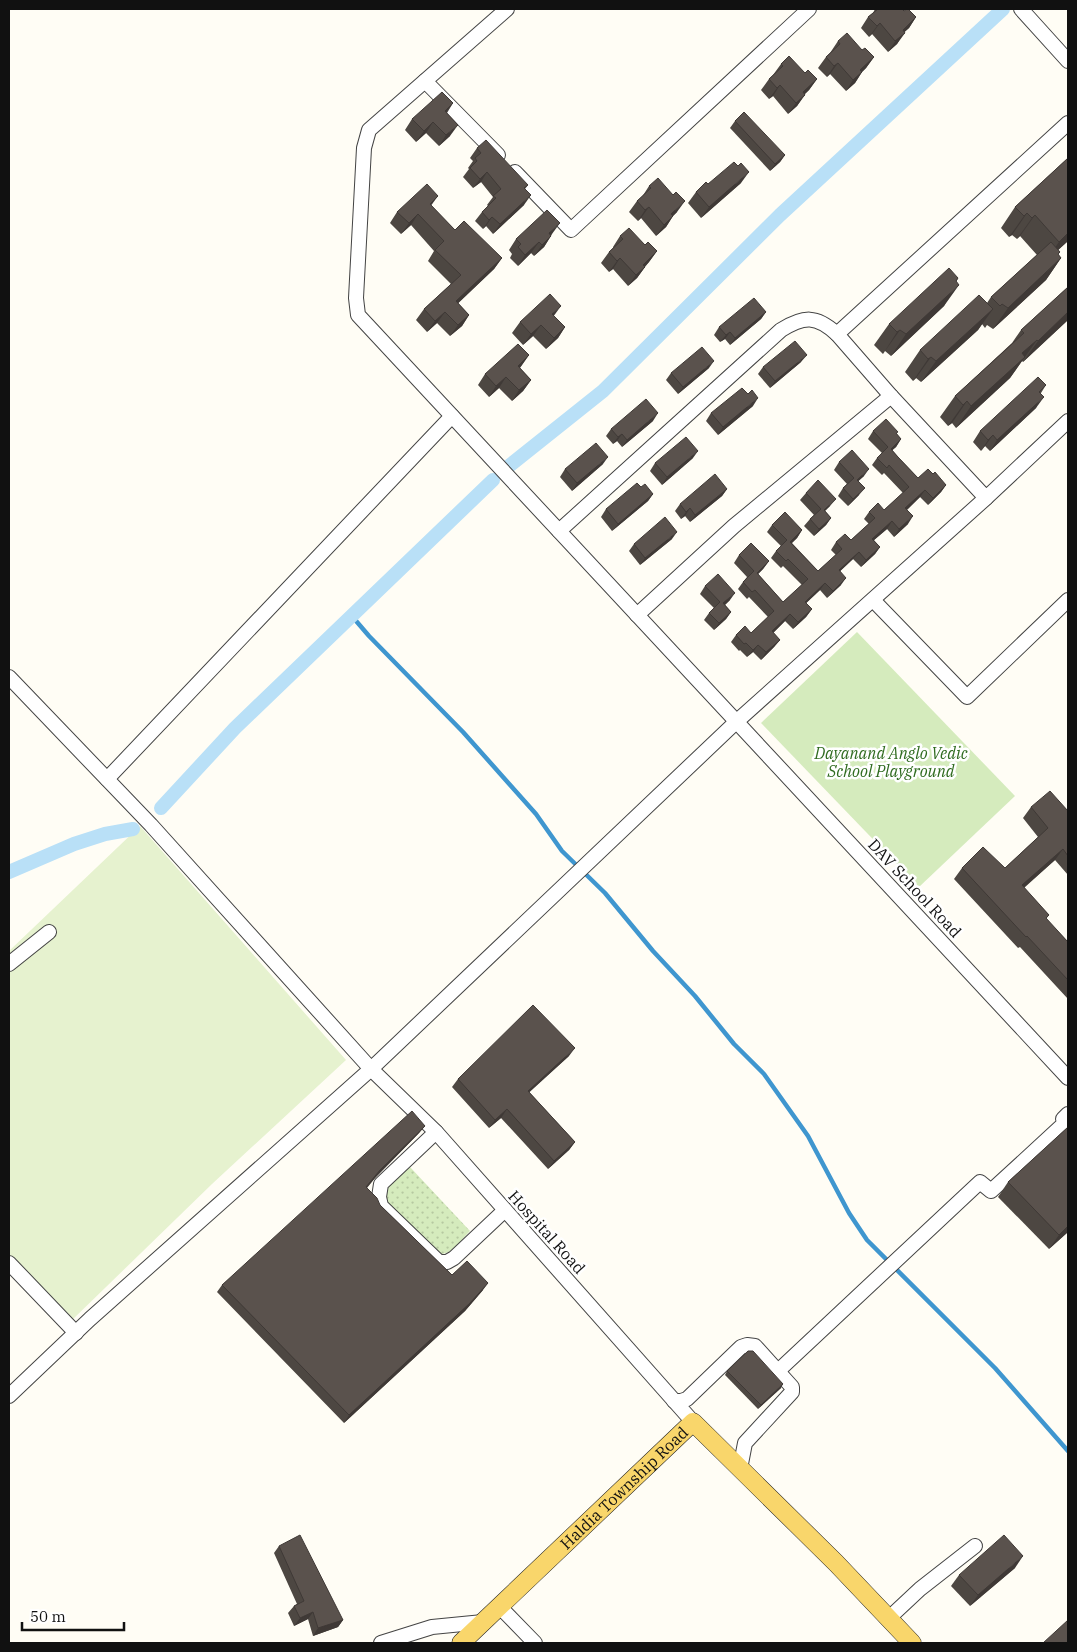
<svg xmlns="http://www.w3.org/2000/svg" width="1077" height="1652" viewBox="0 0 1077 1652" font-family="'IBM Plex Serif',serif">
<defs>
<pattern id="grass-dots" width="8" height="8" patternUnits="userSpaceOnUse" patternTransform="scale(1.25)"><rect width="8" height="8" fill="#d5ebbd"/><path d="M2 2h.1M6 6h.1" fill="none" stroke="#b6c8a1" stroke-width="1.8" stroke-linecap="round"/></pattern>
</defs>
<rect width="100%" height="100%" fill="#fffdf5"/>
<path fill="url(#grass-dots)" d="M 410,1167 L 470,1231 C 462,1239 452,1255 440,1254 L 387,1205 C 381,1187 398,1177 410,1167 Z"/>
<polygon fill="#d5ebbd" points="857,632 1015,796 919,887 761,723"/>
<polygon fill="#e6f2cf" points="140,826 346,1060 212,1184 70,1322 9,1255 9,951"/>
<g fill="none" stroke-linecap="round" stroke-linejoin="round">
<polyline stroke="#3f96cf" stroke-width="4.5" points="351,615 369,636 463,732 536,814 562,851 605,893 653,951 695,996 734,1044 764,1074 808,1136 849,1213 867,1240 995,1368 1068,1451"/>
<g stroke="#b9e0f7" stroke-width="14">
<polyline points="509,466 603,391 780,215 1003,9"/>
<polyline points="161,808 235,728 493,480"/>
<polyline points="9,872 74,844 105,834 133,829"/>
</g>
<g stroke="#444" stroke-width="16">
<g id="minor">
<polyline points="507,9 369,130 364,148 356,298 358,315 1068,1078"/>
<polyline points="1021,9 1068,61"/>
<polyline points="425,81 498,155"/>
<polyline points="1068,123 837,334 891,396 986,498 1068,421"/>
<polyline points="515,172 571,230 809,9"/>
<path d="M 559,531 L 781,330 C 804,316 816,315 837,334"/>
<polyline points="873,600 967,697 1068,600"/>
<polyline points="637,615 734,526 891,396"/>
<polyline points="9,677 151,825 371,1069 436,1132 693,1422"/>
<polyline points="107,779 452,416"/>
<polyline points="9,964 49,932"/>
<polyline points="436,1132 381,1184 379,1197 381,1206 439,1262 447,1262 454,1258 505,1210"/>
<polyline points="9,1263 76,1333"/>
<polyline points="778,1371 980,1182 991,1191 1066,1122 1063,1119 1068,1114"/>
<polyline points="9,1396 90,1319 371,1069 736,722 986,498"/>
<polyline points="674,1401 681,1401 687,1399 741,1347 747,1345 755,1346 792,1387 792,1392 745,1443 740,1469"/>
<polyline points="500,1607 535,1643"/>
<polyline points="889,1618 920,1589 975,1546"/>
<polyline points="381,1643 432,1627 483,1622"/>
</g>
</g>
<g stroke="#222" stroke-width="19">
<g id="major">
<path id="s1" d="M 461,1643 L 693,1422 L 836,1563 L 912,1643"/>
</g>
</g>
<use href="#minor" stroke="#fff" stroke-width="14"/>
<use href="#major" stroke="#f9d66b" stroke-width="18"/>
</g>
<g fill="#4d4742">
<polygon points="875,9 902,9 904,11 916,17 909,28 904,32 897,44 888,52 872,34 869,37 861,28 868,17 873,13"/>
<polygon points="838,41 862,50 874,57 866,68 862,72 855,83 846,91 830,74 827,77 818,68 826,57 830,53"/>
<polygon points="781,64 805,73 817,79 809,90 805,94 797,106 788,114 773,96 769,99 761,90 769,79 773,75"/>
<polygon points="453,103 447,113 450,136 439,146 426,133 416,142 405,130 412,119"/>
<polygon points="735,121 785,155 780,162 770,171 730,128"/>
<polygon points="477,148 528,185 525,189 524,205 493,234 486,226 483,229 475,221 482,212 488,206 487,205 493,197 481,182 473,188 463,177 469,169 468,168 473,161 470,158"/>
<polygon points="1068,158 1068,241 1058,250 1058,255 1061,258 1046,280 993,329 987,325 985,328 982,324 978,330 921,382 916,378 913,381 905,372 920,350 987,303 991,297 1037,255 1020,236 1017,239 1012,235 1009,237 1001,228 1015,207"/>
<polygon points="741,183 701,218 688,203 696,192"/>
<polygon points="649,186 677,212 673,216 666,227 656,236 641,218 638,221 629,212 637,201 642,197"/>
<polygon points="431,206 455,230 502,258 494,269 458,303 469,315 462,326 450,336 437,323 427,332 416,320 424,309 451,284 428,261 434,251 411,225 401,234 390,223 397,212"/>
<polygon points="552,234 544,247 534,256 531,253 518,266 510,258 512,254 509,250 516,239"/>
<polygon points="620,236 645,245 657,251 649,262 645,267 637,278 628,286 613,269 609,272 601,263 609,252 613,248 613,247"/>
<polygon points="958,278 944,306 891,356 885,351 883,354 874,345 889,324"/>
<polygon points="1068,287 1068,320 1023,362 1022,361 1010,378 956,428 952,423 948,426 940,417 955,396 1012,343 1021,330"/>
<polygon points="766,312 761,319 730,345 725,339 720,342 714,335 719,327"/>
<polygon points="554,316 565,327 558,338 546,349 533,336 523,345 512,333 520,322"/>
<polygon points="529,355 520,368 531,380 523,391 512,401 499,388 489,397 478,385 485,374"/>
<polygon points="801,362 770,388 758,374 763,367"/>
<polygon points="709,368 678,394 666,380 671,373"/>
<polygon points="1046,385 1041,393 1036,408 990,451 985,446 981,451 973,442 980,431"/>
<polygon points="753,406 718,435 706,421 711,413"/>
<polygon points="653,421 622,447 617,441 613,444 606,436 611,429"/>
<polygon points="873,431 896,434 901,439 896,447 892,450 898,457 918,478 933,474 946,485 941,492 928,505 920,497 907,510 908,524 894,537 887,529 874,540 880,547 875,554 861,567 853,559 840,571 841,585 827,598 820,590 806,603 812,609 806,617 793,629 785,621 773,633 780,640 774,647 761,660 753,652 747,657 740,650 739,651 731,642 736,635 751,633 768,617 749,597 747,599 738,589 743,582 747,577 734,563 739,555 769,561 763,569 758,574 783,602 802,585 783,566 781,568 771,558 776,551 781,546 767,532 772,525 802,530 797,538 792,543 818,571 836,555 831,550 836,542 851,540 869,524 864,519 869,512 884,510 903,493 884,473 882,475 872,465 877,458 882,453 868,439"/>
<polygon points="693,458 662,485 650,471 655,463"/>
<polygon points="839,462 864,476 858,481 859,495 848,506 838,496 843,488 847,484 834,470"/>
<polygon points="603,464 572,491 560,477 565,469"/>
<polygon points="641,487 653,494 648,501 612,531 601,517 606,509"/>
<polygon points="727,489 722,496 690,522 685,516 681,519 675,511 680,504"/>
<polygon points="806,493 830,506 825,511 831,518 826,525 814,536 804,526 810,519 814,515 800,500"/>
<polygon points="672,539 640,565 629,551 634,544"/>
<polygon points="705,586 730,600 725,605 731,612 726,619 714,630 704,620 709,613 714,608 700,594"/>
<polygon points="1031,807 1068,811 1068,875 1055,860 1024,888 1049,915 1046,919 1068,942 1068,999 1020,947 1018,948 954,879 962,868 1005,868 1038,837 1023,818"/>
<polygon points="569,1056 529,1092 575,1142 569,1150 548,1169 501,1118 489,1128 452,1087 458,1079"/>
<polygon points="425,1126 419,1133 375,1178 367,1188 380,1205 452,1275 483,1290 465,1311 344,1423 217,1292 222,1285"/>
<polygon points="1068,1127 1068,1232 1049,1249 998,1197 1008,1182"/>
<polygon points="727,1371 781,1388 758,1409 725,1375"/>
<polygon points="279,1546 343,1620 338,1627 313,1636 308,1619 294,1626 288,1613 294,1606 297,1604 274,1553"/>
<polygon points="1015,1568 970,1606 951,1586 959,1575"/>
</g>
<g fill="#3f3936">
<polygon points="916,17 909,28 897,39 905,33 897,44 888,52 903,30"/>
<polygon points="880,23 872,34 869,37 877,26"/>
<polygon points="874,57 866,68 853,81 860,70"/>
<polygon points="838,63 830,74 827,77 834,66"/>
<polygon points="862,72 855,83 846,91 853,80"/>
<polygon points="817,79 809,90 795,103 803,92"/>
<polygon points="780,85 773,96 769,99 777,88"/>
<polygon points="805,95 797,106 788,114 796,103"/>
<polygon points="453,103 445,114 445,111"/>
<polygon points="433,122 426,133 416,142 424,131"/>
<polygon points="458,125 450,136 439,146 446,135"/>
<polygon points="785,155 780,162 770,171 775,164"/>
<polygon points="487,172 481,182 473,188 480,179"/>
<polygon points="749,172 741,183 701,218 709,207"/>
<polygon points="531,195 524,205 493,234 500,224"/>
<polygon points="438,196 430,207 430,204"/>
<polygon points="685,201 677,212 664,225 671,214"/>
<polygon points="649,207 641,218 638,221 645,210"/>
<polygon points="1027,213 1012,235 1009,237 1024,216"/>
<polygon points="418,214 411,225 401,234 409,223"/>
<polygon points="1035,215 1020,236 1017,239 1032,218"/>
<polygon points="673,216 666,227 656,236 664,225"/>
<polygon points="492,217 486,226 483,229 489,220"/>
<polygon points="560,223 552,234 541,244 549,233"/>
<polygon points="1068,233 1068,241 1044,263 1059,242"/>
<polygon points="551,236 544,247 534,256 542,245"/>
<polygon points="539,242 531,253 518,266 525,255"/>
<polygon points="657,251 649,262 637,274 645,267 637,278 628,286 643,265"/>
<polygon points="1060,252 1046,273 1061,258 1046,280 993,329 1008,308"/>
<polygon points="502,258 494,269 449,312 456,301"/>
<polygon points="620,258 613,269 609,272 617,261"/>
<polygon points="958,278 944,299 959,285 944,306 891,356 906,334"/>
<polygon points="561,306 553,317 552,314"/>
<polygon points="993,309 978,330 921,382 936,361"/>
<polygon points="445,312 437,323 427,332 435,321"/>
<polygon points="766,312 761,319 730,345 735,338"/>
<polygon points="1068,312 1068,320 1023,362 1038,341"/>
<polygon points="469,315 462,326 450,336 458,325"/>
<polygon points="541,325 533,336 523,345 531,334"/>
<polygon points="565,327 558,338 546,349 554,338"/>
<polygon points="900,330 885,351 883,354 897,332"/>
<polygon points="730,332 725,339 720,342 726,335"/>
<polygon points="1037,340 1010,378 956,428 971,406 1022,353"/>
<polygon points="529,355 521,366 510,377 518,366"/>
<polygon points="807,355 801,362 770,388 775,381"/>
<polygon points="931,357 916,378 913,381 928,359"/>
<polygon points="714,361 709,368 678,394 683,387"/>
<polygon points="506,377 499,388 489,397 496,386"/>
<polygon points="531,380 523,391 512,401 519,390"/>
<polygon points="1044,397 1036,408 990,451 997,440"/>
<polygon points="758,398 753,406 718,435 723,427"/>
<polygon points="967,401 952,423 948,426 963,405"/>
<polygon points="658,413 653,421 622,447 627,440"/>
<polygon points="622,434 617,441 613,444 618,437"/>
<polygon points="993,435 985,446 981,451 988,440"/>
<polygon points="901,439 896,447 886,456 891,449"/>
<polygon points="698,451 693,458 662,485 667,477"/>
<polygon points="608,457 603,464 572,491 577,483"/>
<polygon points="869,469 864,476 852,487 857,480"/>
<polygon points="946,485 941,492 928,505 933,498"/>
<polygon points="865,488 859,495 848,506 853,499"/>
<polygon points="727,489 722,496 690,522 695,515"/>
<polygon points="925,490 920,497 900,516 905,508"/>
<polygon points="653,494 648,501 612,531 618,524"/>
<polygon points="836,499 830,506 818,517 824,510"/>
<polygon points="690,508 685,516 681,519 686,512"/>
<polygon points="913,516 908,524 894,537 899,529"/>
<polygon points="831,518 826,525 814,536 819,529"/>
<polygon points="892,521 887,529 867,546 872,539"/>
<polygon points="802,530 797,538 785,549 790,542"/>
<polygon points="677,532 672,539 640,565 645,558"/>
<polygon points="880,547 875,554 861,567 866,560"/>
<polygon points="859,552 853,559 834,577 839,570"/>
<polygon points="769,561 763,569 752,580 757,573"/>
<polygon points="846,578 841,585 827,598 833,591"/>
<polygon points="825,583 820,590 800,609 805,602"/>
<polygon points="735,593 730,600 718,611 723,603"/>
<polygon points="812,609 806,617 793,629 798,622"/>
<polygon points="731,612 726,619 714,630 719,623"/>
<polygon points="790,614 785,621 767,639 772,631"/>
<polygon points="780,640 774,647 761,660 766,652"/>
<polygon points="758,645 753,652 747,657 753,650"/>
<polygon points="1063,849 1055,860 1014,896 1022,885"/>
<polygon points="575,1048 569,1056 522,1099 528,1091"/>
<polygon points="507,1109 501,1118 489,1128 495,1120"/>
<polygon points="425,1126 419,1133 375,1178 361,1194 380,1170"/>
<polygon points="575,1142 569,1150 548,1169 554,1161"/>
<polygon points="1068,1226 1068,1232 1049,1249 1059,1235"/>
<polygon points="488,1283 483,1290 465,1311 344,1423 349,1415"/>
<polygon points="783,1384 781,1388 758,1409 761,1405"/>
<polygon points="1023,1556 1015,1568 970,1606 978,1595"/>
<polygon points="313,1612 308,1619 294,1626 300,1618"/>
<polygon points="343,1620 338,1627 313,1636 318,1628"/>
</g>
<g fill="#5a524d" stroke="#3f3936">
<polygon points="878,9 902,9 904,11 907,9 908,9 916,17 903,30 905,33 895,41 880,23 877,26 868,17"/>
<polygon points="847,33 862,50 865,48 874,57 860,70 862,72 853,80 838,63 834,66 826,57 840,44 838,41"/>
<polygon points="789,56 805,73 808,70 817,79 803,92 805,95 796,103 780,85 777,88 769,79 783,66 781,64"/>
<polygon points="442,92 453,103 445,111 458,125 446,135 433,122 424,131 412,119"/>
<polygon points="744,112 785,155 775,164 735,121"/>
<polygon points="486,140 528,185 524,188 531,195 500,224 492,217 489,220 482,212 496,198 493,196 501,189 487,172 480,179 470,168 477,161 475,158 481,153 477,148"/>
<polygon points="1068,158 1068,233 1059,242 1035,215 1032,218 1027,213 1024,216 1015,207"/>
<polygon points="734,162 738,166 741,163 749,172 709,207 696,192 706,182 708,184"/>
<polygon points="658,178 673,195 676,192 685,201 671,214 673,216 664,225 649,207 645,210 637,201 651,188 649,186"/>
<polygon points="427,184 438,196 430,204 455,230 464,221 502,258 456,301 469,315 458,325 445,312 435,321 424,309 461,275 435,250 444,241 418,214 409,223 397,212"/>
<polygon points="547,210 560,223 549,233 551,236 542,245 539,242 525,255 518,247 521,244 516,239"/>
<polygon points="629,228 645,245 648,242 657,251 643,265 645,267 636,275 620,258 617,261 609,252 623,239 620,236"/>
<polygon points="1051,242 1060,252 1058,254 1061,258 1008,308 1002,304 1000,306 991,297"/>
<polygon points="949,268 958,278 956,281 959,285 906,334 900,330 897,332 889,324"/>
<polygon points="1068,287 1068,312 1038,341 1037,340 1022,353 1025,357 971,406 967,401 963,405 955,396 1024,333 1021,330"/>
<polygon points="550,294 561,306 552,314 565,327 554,338 541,325 531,334 520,322"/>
<polygon points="979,295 993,309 936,361 931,357 928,359 920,350"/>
<polygon points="754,298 766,312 735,338 730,332 726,335 719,327"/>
<polygon points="795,341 807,355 775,381 763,367"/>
<polygon points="518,344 529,355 518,366 531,380 519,390 506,377 496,386 485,374"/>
<polygon points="702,347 714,361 683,387 671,373"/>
<polygon points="1038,377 1046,385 1039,392 1044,397 997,440 993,435 988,440 980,431"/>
<polygon points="742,388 748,394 752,390 758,398 723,427 711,413"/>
<polygon points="646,399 658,413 627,440 622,434 618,437 611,429"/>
<polygon points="886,419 898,432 896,433 901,439 891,449 898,457 918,478 928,469 933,474 935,472 946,485 933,498 925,490 905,508 913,516 899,529 892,521 872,539 880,547 866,560 859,552 839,570 846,578 833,591 825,583 805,602 812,609 798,622 790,614 772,631 780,640 766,652 758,645 753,650 746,643 744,644 736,635 745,626 751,633 774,611 755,590 752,592 743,582 754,571 739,555 751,543 769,561 757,573 783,602 808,579 788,559 786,561 776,551 787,540 772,525 785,512 802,530 790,542 818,571 842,549 836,542 845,534 851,540 875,518 869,512 878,503 884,510 909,487 889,465 887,468 877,458 888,447 873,431"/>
<polygon points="686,437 698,451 667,477 655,463"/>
<polygon points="596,443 608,457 577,483 565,469"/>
<polygon points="852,450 869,469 857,480 865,488 853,499 843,488 854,478 839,462"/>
<polygon points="715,474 727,489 695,515 690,508 686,512 680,504"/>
<polygon points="818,480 836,499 824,510 831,518 819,529 810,519 821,509 806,493"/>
<polygon points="637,483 641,487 645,484 653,494 618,524 606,509"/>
<polygon points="665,517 677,532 645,558 634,544"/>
<polygon points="718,574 735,593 723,603 731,612 719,623 709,613 720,602 705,586"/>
<polygon points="1050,791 1068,811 1068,856 1063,849 1022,885 1049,915 1046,918 1068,942 1068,980 1027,936 1026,937 962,868 983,847 1005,868 1048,828 1031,807"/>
<polygon points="533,1005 575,1048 528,1091 575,1142 554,1161 507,1109 495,1120 458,1079"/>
<polygon points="412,1111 425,1126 380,1170 366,1187 377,1198 380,1205 452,1275 467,1261 488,1283 470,1303 349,1415 222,1285"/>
<polygon points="1068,1127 1068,1226 1059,1235 1008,1182"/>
<polygon points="748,1351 753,1351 783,1384 761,1405 727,1371"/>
<polygon points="300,1535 343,1620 318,1628 313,1612 300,1618 294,1606 304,1601 279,1546"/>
<polygon points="1004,1535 1023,1556 978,1595 959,1575"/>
<polygon points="1068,1620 1068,1643 1043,1643"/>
</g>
<g text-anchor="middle" stroke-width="5" stroke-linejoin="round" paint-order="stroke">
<g font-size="16" font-style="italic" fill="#2f6b1f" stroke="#fff">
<text x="891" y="759">Dayanand Anglo Vedic<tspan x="891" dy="18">School Playground</tspan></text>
</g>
<g font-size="16" fill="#111" stroke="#fff">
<text transform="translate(915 888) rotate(47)" y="6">DAV School Road</text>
<text transform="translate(547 1232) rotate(48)" y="6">Hospital Road</text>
<text dy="6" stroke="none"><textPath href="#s1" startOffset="225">Haldia Township Road</textPath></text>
</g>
</g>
<rect width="1077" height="1652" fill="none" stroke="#111111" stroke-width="20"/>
<path d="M22 1622v8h102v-8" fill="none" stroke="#111111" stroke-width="2.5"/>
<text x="30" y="1622" font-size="15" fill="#111111" stroke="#ffffff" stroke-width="4" paint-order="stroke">50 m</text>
</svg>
